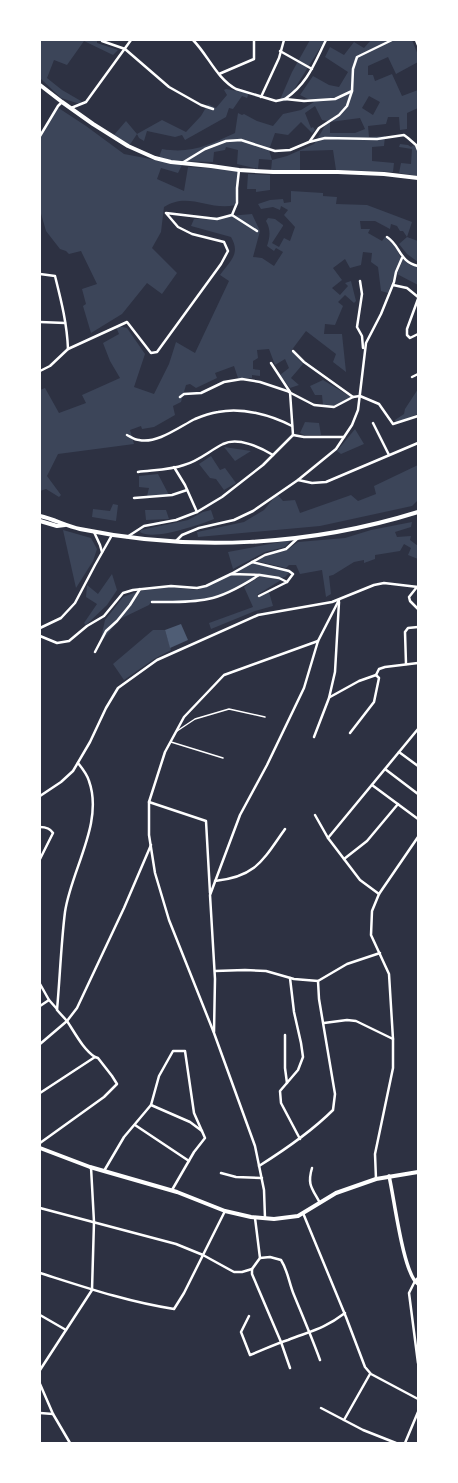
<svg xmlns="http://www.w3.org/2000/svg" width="458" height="1483" viewBox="0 0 458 1483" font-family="Cabin,sans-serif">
<rect width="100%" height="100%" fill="#2d3142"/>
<g fill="#3c4559" fill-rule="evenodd">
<polygon points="40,40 97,40 97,43 118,50 113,55 84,41 67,65 54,60 47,78 62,90 81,101 80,104 61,98 40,78"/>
<polygon points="310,40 325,40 287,101 279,102 292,72"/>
<path d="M 371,40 L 412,40 L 418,55 L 418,62 L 396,74 L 388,57 L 368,66 L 368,75 L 373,75 L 375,81 L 392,74 L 402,96 L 418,90 L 418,108 L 407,113 L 407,129 L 400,130 L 399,117 L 388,117 L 386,124 L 368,126 L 369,137 L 385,136 L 384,146 L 372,147 L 372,161 L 394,163 L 393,172 L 336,170 L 333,150 L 300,151 L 300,172 L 271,171 L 272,160 L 259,159 L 258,169 L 237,164 L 238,150 L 226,147 L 225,150 L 214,152 L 213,162 L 173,161 L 159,157 L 162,149 C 191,154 209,145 235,133 L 238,113 L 242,115 L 244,114 L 257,121 L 273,126 L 283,114 L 301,110 L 314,102 L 300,95 L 313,76 L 329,85 L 339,87 L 348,72 L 325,57 L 330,47 L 344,55 L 354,42 L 364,48 ZM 369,96 L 380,102 L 373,115 L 362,108 ZM 315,106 L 322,120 L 327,121 L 322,131 L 314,144 L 287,156 L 272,160 L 269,150 L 275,133 L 288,135 L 301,122 L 312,133 L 315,130 L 313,127 L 311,128 L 305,113 ZM 360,118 L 365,129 L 355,133 L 330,133 L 330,122 Z"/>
<polygon points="226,89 249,93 247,98 242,96 233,109 229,108 226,117 185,140 182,135 175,137 147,131 144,141 139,138 137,134 129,146 114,135 126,121 137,134 162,120 186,132 201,116 208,104 216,108 227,95 224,90"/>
<path d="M 57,107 L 86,126 L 124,154 L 182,165 L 178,173 L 161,168 L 157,179 L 184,191 L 188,167 L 228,169 L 238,171 L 235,205 C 209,211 188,191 164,207 L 161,232 L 152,248 L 177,273 L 162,294 L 147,283 L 122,314 L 91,333 L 83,306 L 86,304 L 82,289 L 97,284 L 81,251 L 69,254 L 66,251 L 60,249 L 46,231 L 40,210 L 40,136 Z"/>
<polygon points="400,144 408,145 411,147 414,145 418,151 418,176 399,173 401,163 411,164 412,149 399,147"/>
<polygon points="248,174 270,175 270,190 256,192 256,189 247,189"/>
<path d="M 291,191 L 323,193 L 323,196 L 337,197 L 336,204 L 367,205 L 412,222 L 407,237 L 418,241 L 418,262 L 407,254 L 399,244 L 407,237 L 403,231 L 400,231 L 397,226 L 391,224 L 390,229 L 375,221 L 360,221 L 361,229 L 370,229 L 368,233 L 382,241 L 385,237 L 394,244 L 401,258 L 388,293 L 381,291 L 378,267 L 371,262 L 372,253 L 363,252 L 361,265 L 350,268 L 345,259 L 333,268 L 342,280 L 332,288 L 340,295 L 348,286 L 345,283 L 351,281 L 356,301 L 354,303 L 345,295 L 338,302 L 343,306 L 335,325 L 325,324 L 324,334 L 342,334 L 346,372 L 333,362 L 336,354 L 306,331 L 291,351 L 303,364 L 291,378 L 299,385 L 290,388 L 280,375 L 289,368 L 285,359 L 275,365 L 269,349 L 257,350 L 258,358 L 253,361 L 253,369 L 260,370 L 260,376 L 252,375 L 252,378 L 238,378 L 234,366 L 215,373 L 217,378 L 196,388 L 190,384 L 186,385 L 181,402 L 173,406 L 175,415 L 154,427 L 142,429 L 141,426 L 130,430 L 134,444 L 58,454 L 47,476 L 61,495 L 59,497 L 46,489 L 40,491 L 40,390 L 45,388 L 59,413 L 86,403 L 82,395 L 120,378 L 110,361 L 103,343 L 119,334 L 116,327 L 118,326 L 127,328 L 145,354 L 134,387 L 154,394 L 169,364 L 176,342 L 195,353 L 229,281 L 220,275 C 230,261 241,254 231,237 L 191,226 L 194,219 L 252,214 L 260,231 L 253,257 L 262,258 L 274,266 L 283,252 L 276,248 L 274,251 L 267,246 C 270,237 271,230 266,221 L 268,218 L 275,219 L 283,225 L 283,226 L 272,243 L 279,247 L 284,238 L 290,241 L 295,227 L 284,215 L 288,210 L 281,206 L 280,210 L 273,207 L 261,209 L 258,204 L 270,200 L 283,199 L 284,203 L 291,202 Z"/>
<polygon points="403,259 410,265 418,267 417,279 418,279 418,285 397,274"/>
<polygon points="323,380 351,397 333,406 323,405 322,395 315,395 310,386"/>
<polygon points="418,389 418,414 396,423 395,420 404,414 405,409"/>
<polygon points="305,422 319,423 321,435 304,435 300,433"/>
<polygon points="355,429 364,444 341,454 337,451"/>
<polygon points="224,447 251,451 235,461"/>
<polygon points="211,456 220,470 225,468 236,483 224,490 216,479 210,478 199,464"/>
<polygon points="418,465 418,500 412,506 320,526 198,537 197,532 244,522 264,510 277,494 283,501 295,500 300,513 351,495 358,501 376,494 374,486"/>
<polygon points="158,474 169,495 147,496 149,488 139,487 139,476"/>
<polygon points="113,504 118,505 116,521 92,517 93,509 110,511"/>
<polygon points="145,510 166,510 169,519 146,520"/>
<path d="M 211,510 L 214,519 C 199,525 153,541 140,532 L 141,530 L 188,520 L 203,512 Z"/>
<polygon points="412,522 411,527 395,532 397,537 411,536 410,540 418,546 418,559 408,555 411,548 404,544 400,551 375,555 375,559 364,563 364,560 354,562 333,575 329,576 331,594 326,597 322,570 300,574 296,565 289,565 286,568 256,561 266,556 287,550 298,542 345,538 371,530"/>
<polygon points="63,530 91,538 97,549 93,561 76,588"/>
<polygon points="291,540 285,547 265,552 233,569 228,552"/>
<polygon points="252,563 290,572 285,577 281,578 252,573 234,573"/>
<polygon points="112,574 117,590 107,605 86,625 84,623 97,604 86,597 87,585 98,594"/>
<path d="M 231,575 L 257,576 C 243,584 225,595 209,598 C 191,603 170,601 152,601 L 149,605 L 120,619 L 100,643 L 105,620 L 123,597 L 139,591 L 171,587 L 197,590 Z"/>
<polygon points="260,576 279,579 281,580 257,595 258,597 269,592 273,606 255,611 211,629 209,623 253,607 244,587"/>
<polygon points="153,630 165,630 171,650 154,659 124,680 113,664"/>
</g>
<polygon fill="#4f5d75" points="181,624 188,640 170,648 165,630"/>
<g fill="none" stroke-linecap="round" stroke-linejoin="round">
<g stroke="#fff" stroke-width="1.5">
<polyline points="177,731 195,719 229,709 265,717"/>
<polyline points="171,742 223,758"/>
</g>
<g stroke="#fff" stroke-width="2.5">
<path d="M 193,40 C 208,55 217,79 236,89 L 276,101 L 285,99 L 304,101 L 335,99 L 352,91 L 353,69 L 357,57 L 392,40"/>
<polyline points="416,40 418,45"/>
<polyline points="102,41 125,49 169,87 201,105 213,109"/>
<polyline points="280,51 312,69"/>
<polyline points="219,74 254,59 254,40"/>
<polyline points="261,97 279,58 284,40"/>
<path d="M 285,99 C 308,83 314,64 326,40"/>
<polyline points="71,108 86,102 131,40"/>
<polyline points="40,136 58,106 62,102"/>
<polyline points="310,141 319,128 339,115 347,106 352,91"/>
<polyline points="182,163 205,149 226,141 241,140 275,151 290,150 309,142 325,138 377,139 404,135 408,138 416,145 418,150"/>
<polyline points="232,215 257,231"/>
<path d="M 387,237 C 401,246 399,262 418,266"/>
<path d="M 40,274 L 55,276 C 61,300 67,323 68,349 L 50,366 L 40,371"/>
<polyline points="360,281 362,294 357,327 362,336 363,348"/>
<polyline points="393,285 407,288 418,297"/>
<polyline points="418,299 407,329 407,335 410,338 418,334"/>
<polyline points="40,322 65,323"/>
<polyline points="68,349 127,322 151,353 157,352 221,264 228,251 224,242 192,234 178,227 166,213 217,219 232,215 237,203 237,188 239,170"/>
<polyline points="293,351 304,362 353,397"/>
<polyline points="271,363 290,392 293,435"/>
<polyline points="412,377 418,374"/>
<polyline points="180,397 184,394 201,393 224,382 242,379 260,382 287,391 314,405 334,407 353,397 360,396 379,404 393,424 418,416"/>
<polyline points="373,423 389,455"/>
<path d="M 127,435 C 131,437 135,440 139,440 C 157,444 179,427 195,419 C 202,416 211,413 218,412 C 242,407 271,415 292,426"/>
<polyline points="174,467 185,485 197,512"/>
<path d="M 138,472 C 153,470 170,470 184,465 C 199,461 209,451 223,444 C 238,437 260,447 273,455"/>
<polyline points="298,480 312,483 326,482 418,443"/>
<polyline points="134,498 172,495 187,490"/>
<polyline points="94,532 100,545 102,552"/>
<polyline points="127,537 144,526 176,520 197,512 222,497 263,465 293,435 304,437 344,437"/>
<polyline points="176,541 182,535 199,528 234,520 253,511 298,480 336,449 352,425 358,410 366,343 381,314 394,282 396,272 402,258"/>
<polyline points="252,562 289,571 293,574 287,582"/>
<polyline points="231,574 265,555 286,549 298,538"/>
<polyline points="417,587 409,597 410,601 418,609"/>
<path d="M 152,602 C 170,602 190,603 208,599 C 224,596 245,584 259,575"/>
<polyline points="40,628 61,618 75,603 95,565 112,535"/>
<polyline points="40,636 57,643 69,641 87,626 104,616 123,593 133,590 171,586 197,588 206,586 231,574 260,575 279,578 287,582 259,596"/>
<polyline points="95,652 106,631 117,621 130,605 140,589"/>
<polyline points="406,664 405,632 408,628 418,627"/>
<polyline points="376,675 379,669 385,667 418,663"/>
<polyline points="330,697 359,681 376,675 379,678 374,702 350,733"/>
<polyline points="314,737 329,698 335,672 339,602"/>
<polyline points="399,752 418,766"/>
<path d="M 78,763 C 82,768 87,774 89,781 C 104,823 71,870 65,912 C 61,944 60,977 57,1010 L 67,1021 L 77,1008 L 124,908 L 151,845"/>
<polyline points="385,769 418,794"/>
<polyline points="372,785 418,819"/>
<polyline points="40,796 61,782 73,771 90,742 106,708 118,688 157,660 258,615 332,602 374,585 384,583 418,587"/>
<polyline points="149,802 206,821 210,893"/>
<polyline points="315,815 328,838"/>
<path d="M 40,827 C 45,827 50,828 53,833 L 40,859"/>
<polyline points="344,859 367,841 398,804"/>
<path d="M 215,881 C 256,877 263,860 285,829"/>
<polyline points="379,894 360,880 328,838 418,729"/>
<path d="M 215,971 L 245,970 L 266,971 L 294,979 L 318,981 L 319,999 L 335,1094 L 333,1110 C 311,1132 286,1149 259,1166"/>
<polyline points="290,978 294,1012 301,1043 303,1057 298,1070 280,1091 281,1103 300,1139"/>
<polyline points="318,981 347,964 380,953"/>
<polyline points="40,984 49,1000 57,1009"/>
<polyline points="40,1006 49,1000"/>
<polyline points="324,1023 347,1020 356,1021 393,1039"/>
<polyline points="214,1032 215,979 210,895 240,815 267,765 304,688 318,641 339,600"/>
<polyline points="285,1035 285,1068 287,1083"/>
<path d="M 40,1044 L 67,1021 C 75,1033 83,1049 95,1057"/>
<polyline points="40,1093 95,1057 98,1058 112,1076 117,1084 104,1097 40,1143"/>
<polyline points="151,1105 190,1122 202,1131"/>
<polyline points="135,1125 189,1161"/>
<path d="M 312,1168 C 307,1185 312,1188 320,1203"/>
<polyline points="104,1171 124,1137 151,1105 159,1076 173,1051 185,1051 194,1113 205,1138 194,1152 172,1190"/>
<polyline points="221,1173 236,1177 262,1178"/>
<polyline points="376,1179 375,1154 393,1068 393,1039 389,974 371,935 372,911 379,894 418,837"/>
<polyline points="40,1208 176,1244 203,1255 234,1272 242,1272 252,1269"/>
<polyline points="303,1213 346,1317 365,1367 371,1374 418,1399"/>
<polyline points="255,1218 260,1258 252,1269 252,1274 281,1342 290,1368"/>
<polyline points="265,1218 264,1190 255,1146 214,1033 169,920 155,873 149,835 149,802 165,752 184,717 224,675 318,641"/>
<path d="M 260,1258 L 270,1257 L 281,1260 C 288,1271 289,1283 294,1295 C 303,1317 312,1338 320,1360"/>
<path d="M 40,1273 C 84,1287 128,1302 174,1309 L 184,1293 L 225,1211"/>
<polyline points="418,1278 415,1281 409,1293 418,1363"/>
<polyline points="40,1315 66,1330"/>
<path d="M 249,1316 L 241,1332 L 250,1355 C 263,1350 275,1344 288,1340 C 311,1331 324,1329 345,1313"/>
<polyline points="40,1370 92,1290 94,1222 91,1167"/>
<polyline points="40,1384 53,1414 70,1443"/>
<polyline points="321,1408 363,1430 396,1443"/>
<polyline points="40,1413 53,1414"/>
<polyline points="344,1420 370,1374"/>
<polyline points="405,1443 418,1412"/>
</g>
<path stroke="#fff" stroke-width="3.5" d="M 389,1176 C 394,1196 403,1274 418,1284"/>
<g stroke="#fff" stroke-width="4">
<polyline points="40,85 62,102 93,124 128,146 155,158 171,162 211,166 239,170 273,172 338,172 384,174 418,178"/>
<polyline points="40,1148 90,1167 177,1192 225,1211 251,1217 274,1219 298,1216 336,1193 376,1179 418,1172"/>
</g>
<g stroke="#fff" stroke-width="4">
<path d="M 40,516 C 54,519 66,526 80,529 C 191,552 309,546 418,512"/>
<polyline points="40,521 57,526 65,525"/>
</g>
</g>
<rect width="458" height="1483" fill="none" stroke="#ffffff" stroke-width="82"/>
</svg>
